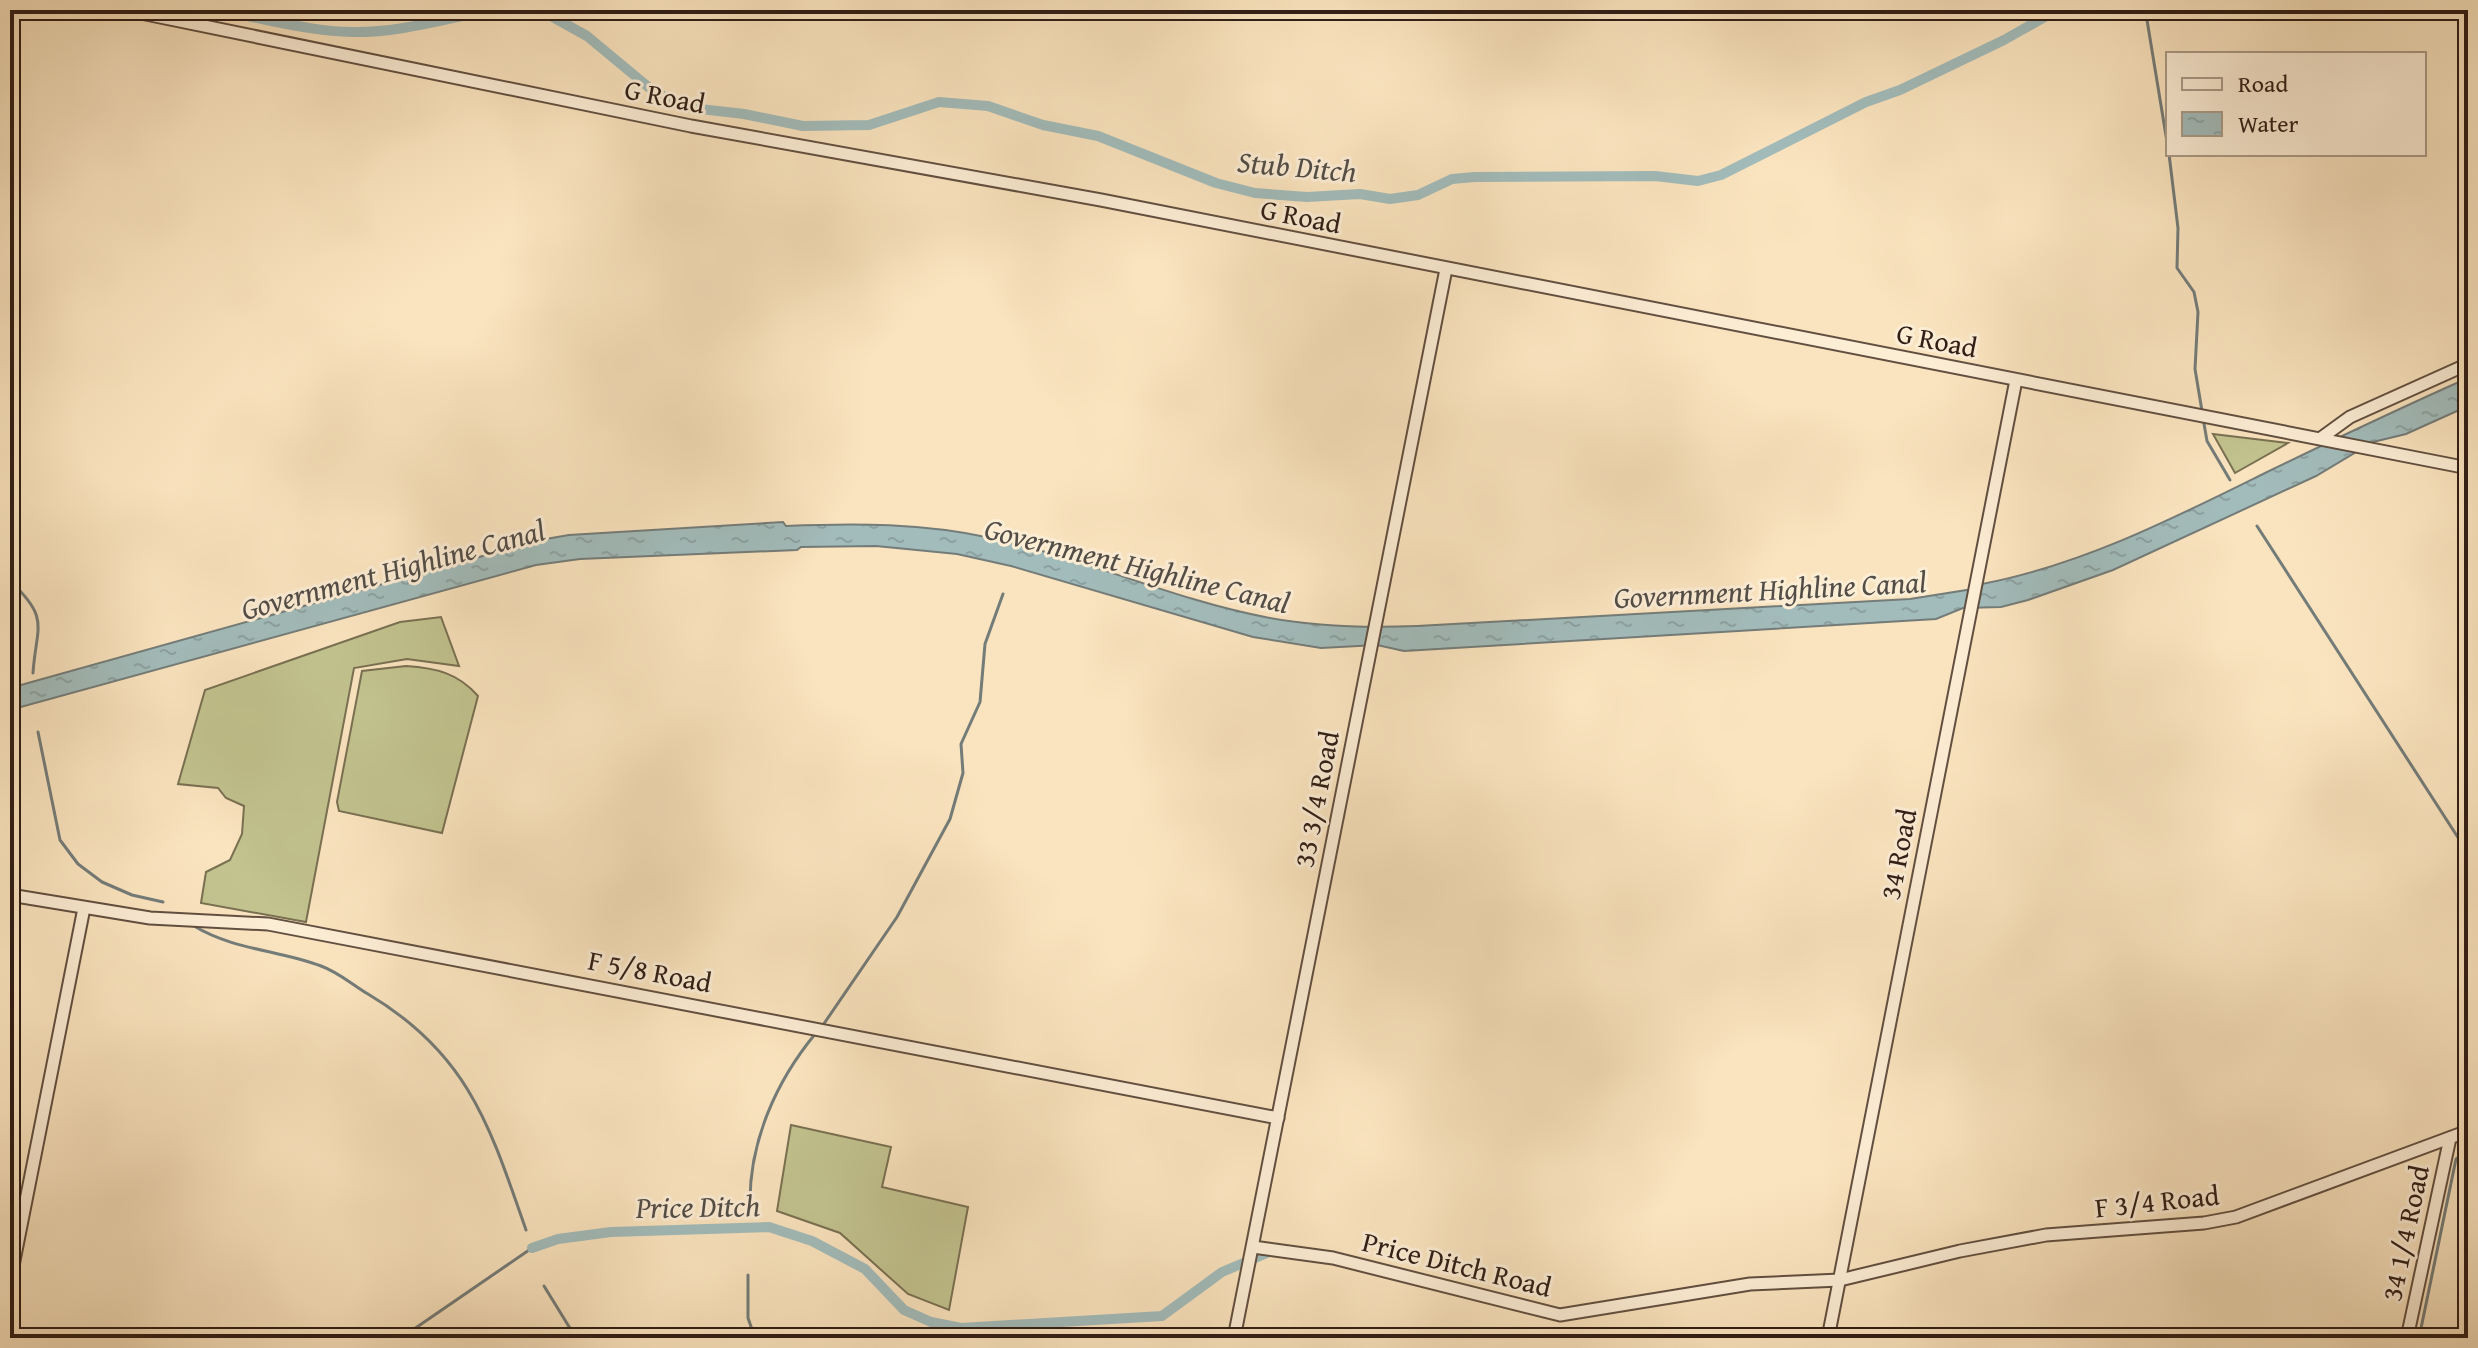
<svg xmlns="http://www.w3.org/2000/svg" width="2478" height="1348" viewBox="0 0 2478 1348" font-family="'Gentium Book Plus',serif">
<defs>
<pattern id="water-ripples" width="26" height="14" patternUnits="userSpaceOnUse" patternTransform="scale(2)"><rect width="26" height="14" fill="#a2bcbb"/><path d="M2 4q2-2 4 0t4 0M15 11q2-2 4 0t4 0" fill="none" stroke="#8ca1a0"/></pattern>
</defs>
<rect width="100%" height="100%" fill="#fae4bf"/>
<filter id="stains"><feTurbulence type="fractalNoise" baseFrequency=".0025" numOctaves="4"/><feColorMatrix values="0 0 0 0 .2 0 0 0 0 .09 0 0 0 0 .02 0 0 0 .5 -.17"/></filter>
<radialGradient id="worn" r=".72"><stop offset=".6" stop-color="#630" stop-opacity="0"/><stop offset="1" stop-color="#630" stop-opacity=".3"/></radialGradient>
<g fill="#c2c38f" stroke="#797052" stroke-width="2">
<polygon points="2213,434 2288,443 2235,473"/>
<polygon points="441,617 459,666 407,659 354,668 306,922 201,903 206,872 230,860 242,834 244,806 226,798 218,788 178,784 205,690 400,622"/>
<path d="M 406,666 C 436,668 458,673 478,696 L 442,833 L 339,811 L 337,802 L 362,671 Z"/>
<polygon points="791,1125 891,1147 882,1187 968,1207 949,1310 908,1294 840,1233 777,1211"/>
</g>
<path fill="url(#water-ripples)" stroke="#747c79" stroke-width="2" d="M 2468,378 L 2468,406 L 2406,434 L 2373,442 L 2316,476 L 2113,570 L 2028,600 L 2001,607 L 1963,608 L 1936,619 L 1404,651 L 1377,645 L 1321,648 L 1253,637 L 1011,566 L 957,554 L 876,546 L 801,547 L 797,550 L 580,559 L 536,565 L 10,710 L 10,688 L 540,540 L 569,535 L 783,522 L 786,526 C 856,523 923,523 991,538 C 1084,558 1172,599 1265,617 C 1315,627 1366,628 1417,626 L 1910,599 L 1979,588 L 1982,584 C 2082,565 2174,518 2265,473 C 2333,440 2398,409 2468,378 Z"/>
<g fill="none" stroke-linecap="round" stroke-linejoin="round">
<g stroke="#747c79" stroke-width="3">
<polyline points="2140,10 2147,20 2168,148"/>
<polyline points="2169,154 2178,228 2177,268 2194,292 2198,312 2195,369 2202,411"/>
<polyline points="2203,418 2207,441 2230,480"/>
<polyline points="2257,526 2468,853"/>
<path d="M 10,581 C 51,619 36,626 33,673"/>
<polyline points="38,732 60,840 78,864 102,882 132,895 163,902"/>
<path d="M 194,926 C 234,950 278,950 321,966 C 338,972 353,985 368,994 C 469,1054 490,1127 526,1230"/>
<polyline points="821,1028 897,917 950,819 963,773 961,744 980,702 985,644 1003,594"/>
<path d="M 750,1205 C 749,1142 776,1081 816,1033"/>
<polyline points="748,1275 748,1318 755,1338"/>
<polyline points="544,1286 576,1338"/>
<polyline points="401,1338 532,1248"/>
<polyline points="2419,1338 2456,1159 2468,1151"/>
</g>
<g stroke="#a2bcbb" stroke-width="10">
<path d="M 211,10 C 258,16 304,31 352,32 C 401,33 446,18 493,10"/>
<polyline points="540,10 587,36 652,90 683,107 744,114 803,126 869,125 939,102 988,106 1043,125 1098,136 1216,183 1255,193 1307,197 1360,194 1390,199 1418,195 1452,179 1475,177 1655,176 1698,181 1721,175 1866,102 1900,90 2004,40 2057,10"/>
<polyline points="532,1248 558,1239 611,1232 769,1227 812,1241 865,1269 904,1310 931,1322 961,1328 1162,1316 1222,1272 1267,1253"/>
</g>
<g stroke="#624f40" stroke-width="15">
<g id="minor">
<polyline points="126,10 691,126 1101,200 2468,468"/>
<polyline points="2321,438 2350,417 2468,364"/>
<polyline points="10,895 150,918 268,924 1278,1118"/>
<polyline points="1253,1247 1333,1258 1560,1315 1750,1284 1840,1280 1960,1251 2046,1235 2204,1223 2236,1217 2468,1131"/>
<polyline points="10,1281 84,908"/>
<polyline points="1234,1338 1446,269"/>
<polyline points="1828,1338 2016,380"/>
<polyline points="2407,1338 2450,1138"/>
</g>
</g>
<use href="#minor" stroke="#fcedd5" stroke-width="11"/>
</g>
<g text-anchor="middle" stroke-width="6" stroke-linejoin="round" paint-order="stroke">
<g font-size="28" fill="#301d15" stroke="#fcedd5">
<text transform="translate(665 96) rotate(11)" y="10">G Road</text>
<text transform="translate(1301 216) rotate(11)" y="10">G Road</text>
<text transform="translate(1937 340) rotate(11)" y="10">G Road</text>
<text transform="translate(1316 799) rotate(-79)" y="10">33 3/4 Road</text>
<text transform="translate(1898 854) rotate(-79)" y="10">34 Road</text>
<text transform="translate(650 971) rotate(11)" y="10">F 5/8 Road</text>
<text transform="translate(2157 1201) rotate(-6)" y="10">F 3/4 Road</text>
<text transform="translate(2405 1233) rotate(-78)" y="10">34 1/4 Road</text>
<text transform="translate(1457 1264) rotate(14)" y="10">Price Ditch Road</text>
</g>
<g font-size="30" font-style="italic" fill="#524d47" stroke="#fcedd5">
<text transform="translate(1297 167) rotate(5)" y="10">Stub Ditch</text>
<text transform="translate(1137 566) rotate(14)" y="10">Government Highline Canal</text>
<text transform="translate(393 570) rotate(-15)" y="10">Government Highline Canal</text>
<text transform="translate(1770 590) rotate(-3)" y="10">Government Highline Canal</text>
<text transform="translate(698 1207) rotate(-1)" y="10">Price Ditch</text>
</g>
</g>
<rect width="2478" height="1348" fill="none" stroke="#fae4bf" stroke-width="40"/>
<rect x="12" y="12" width="2454" height="1324" fill="none" stroke="#301d15" stroke-width="4"/>
<rect x="20" y="20" width="2438" height="1308" fill="none" stroke="#301d15" stroke-width="2"/>
<rect x="2166" y="52" width="260" height="104" fill="#fcedd5" stroke="#aa9a88" stroke-width="2"/>
<rect x="2182" y="78" width="40" height="12" fill="#fcedd5" stroke="#aa9a88" stroke-width="2"/>
<text x="2238" y="92" font-size="24" fill="#301d15">Road</text>
<rect x="2182" y="112" width="40" height="24" fill="url(#water-ripples)" stroke="#aa9a88" stroke-width="2"/>
<text x="2238" y="132" font-size="24" fill="#301d15">Water</text>
<rect width="100%" height="100%" filter="url(#stains)"/>
<rect width="100%" height="100%" fill="url(#worn)"/>
</svg>
